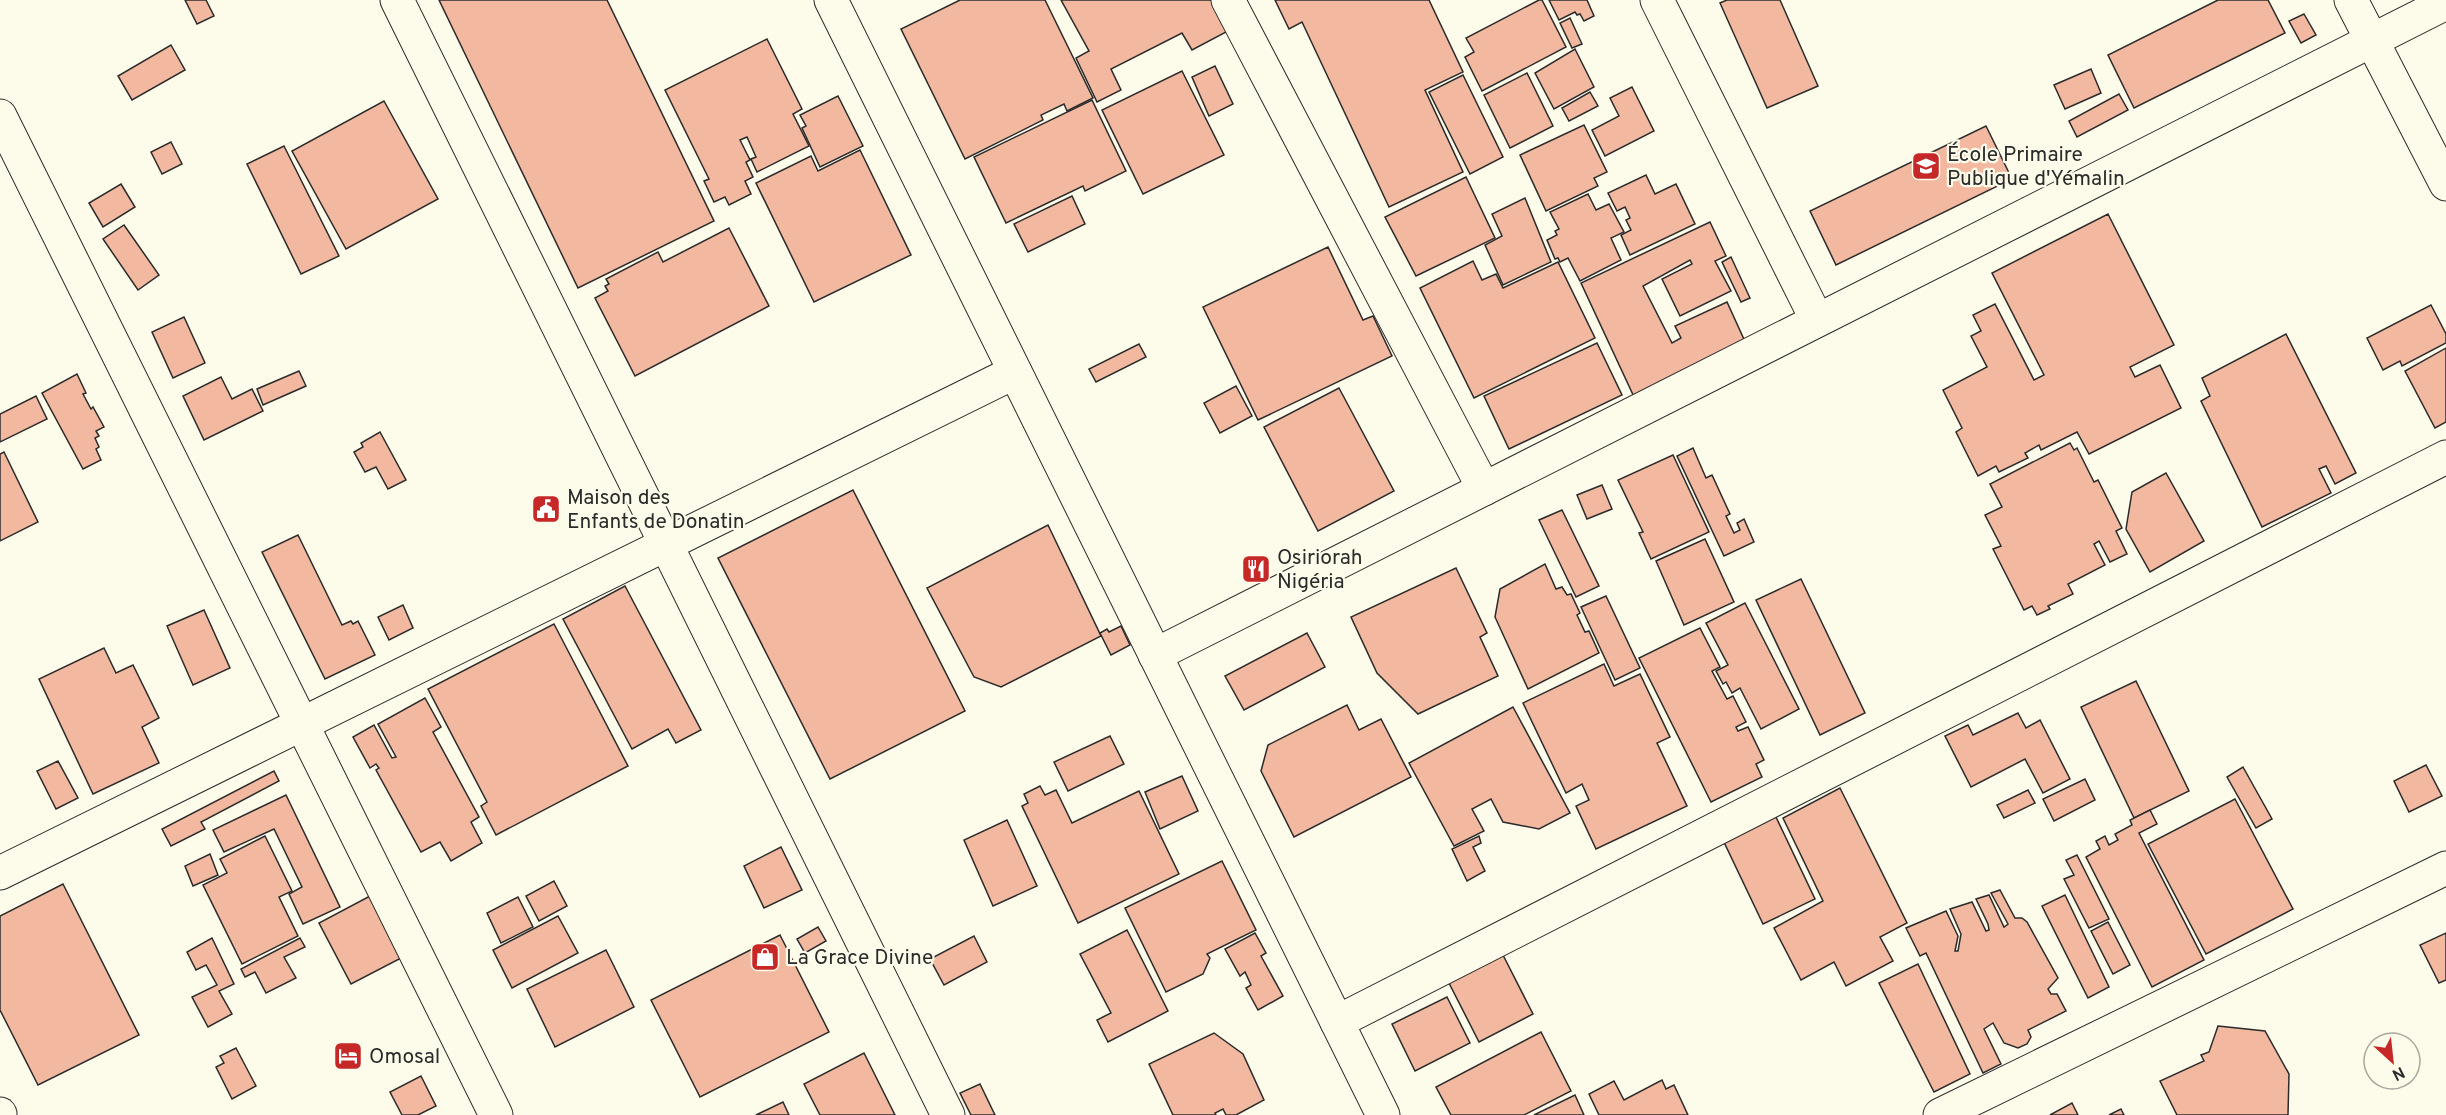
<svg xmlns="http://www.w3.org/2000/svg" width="2446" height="1115" viewBox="0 0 2446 1115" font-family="Overpass,sans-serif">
<rect width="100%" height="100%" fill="#fdfbea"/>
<g fill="#f2b8a0" stroke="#2b2b2b" stroke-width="1.5">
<polygon points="185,0 206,0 214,16 197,24"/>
<polygon points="439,0 607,0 714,221 578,288"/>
<polygon points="960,0 1045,0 1093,98 1067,111 1064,104 1041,115 1043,120 965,159 901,29"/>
<polygon points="1061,0 1212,0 1228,31 1192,50 1182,33 1111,69 1121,90 1097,102 1076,58 1089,51"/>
<polygon points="1275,0 1429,0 1463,72 1425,90 1463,172 1389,207 1302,22 1289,29"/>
<polygon points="1539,0 1542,0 1566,47 1482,91 1465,57 1474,52 1466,38"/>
<polygon points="1549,0 1587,0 1594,16 1584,21 1580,14 1577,15 1575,12 1559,20"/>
<polygon points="1727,0 1780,0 1818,86 1767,108 1720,3"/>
<polygon points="2218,0 2268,0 2285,33 2134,108 2108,55"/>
<polygon points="2304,14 2316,35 2301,43 2289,21"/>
<polygon points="1570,18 1582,44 1572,48 1560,23"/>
<polygon points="767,39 802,109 793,114 809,146 757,172 751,159 756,157 747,137 740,140 750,160 746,162 753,177 745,181 751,194 729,205 725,197 714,202 704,181 709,179 665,90"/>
<polygon points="171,45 185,70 132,100 118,76"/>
<polygon points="1575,49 1594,87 1554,109 1535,73"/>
<polygon points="1215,66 1233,104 1209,116 1192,77"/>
<polygon points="2091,69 2101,93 2065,109 2054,85"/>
<polygon points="1182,71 1224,155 1143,194 1102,110"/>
<polygon points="1527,73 1553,126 1510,148 1484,95"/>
<polygon points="1463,75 1503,157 1470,174 1429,92"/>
<polygon points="1632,87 1654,131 1605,156 1592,130 1619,116 1610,98"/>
<polygon points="1590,92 1598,106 1569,121 1562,108"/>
<polygon points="2119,94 2128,110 2077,137 2069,121"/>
<polygon points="838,96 863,146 820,167 802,128 806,126 800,115"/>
<polygon points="1092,100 1126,171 1085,191 1083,186 1006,223 974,157"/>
<polygon points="384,101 438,199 346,249 292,151"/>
<polygon points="1584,125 1607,172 1594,178 1598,186 1546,211 1520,155"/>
<polygon points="1986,126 2012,179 1836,265 1810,211"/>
<polygon points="171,142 182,164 162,174 151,152"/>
<polygon points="284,146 339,256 301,274 247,164"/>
<polygon points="860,150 911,255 814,302 756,183 811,156 818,171"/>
<polygon points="1646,175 1655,194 1676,184 1695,224 1630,255 1621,235 1631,230 1626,220 1630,218 1625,207 1617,211 1608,193"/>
<polygon points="1466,177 1495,238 1416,276 1385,217"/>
<polygon points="121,184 135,207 103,227 89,203"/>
<polygon points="1588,194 1596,210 1609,204 1624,232 1611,238 1621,260 1580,281 1568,258 1560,262 1558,258 1555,259 1547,240 1557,235 1555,231 1559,229 1550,212"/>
<polygon points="1072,196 1085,224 1028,252 1014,224"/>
<polygon points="1525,198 1551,262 1503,285 1485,245 1502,236 1492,214"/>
<polygon points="2108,214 2174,345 2130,367 2135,377 2160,365 2181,408 2089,454 2077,432 2041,450 2039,445 2025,453 2028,458 1999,472 1996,466 1978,476 1956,432 1962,428 1943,390 1987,367 1971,336 1981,331 1973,315 1995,304 2034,380 2044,375 1992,273"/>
<polygon points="1710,222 1726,256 1715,261 1731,291 1680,316 1662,279 1692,264 1690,260 1643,286 1672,343 1681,338 1675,326 1727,302 1747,346 1635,399 1581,283"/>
<polygon points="124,225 159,275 138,290 103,239"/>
<polygon points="729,228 769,306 635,376 595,298 608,291 605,286 609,284 606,279 658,252 663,262"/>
<polygon points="1328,247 1363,320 1373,316 1392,356 1258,420 1203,307"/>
<polygon points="1731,257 1750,298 1741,302 1722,262"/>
<polygon points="1473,261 1482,280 1496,274 1503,288 1558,262 1595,338 1474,398 1420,288"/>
<polygon points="2431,305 2446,334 2446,343 2402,366 2400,361 2383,370 2367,338"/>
<polygon points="184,317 205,363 173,378 152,332"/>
<polygon points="2286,334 2356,473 2335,484 2326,466 2319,469 2331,493 2262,527 2201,401 2210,396 2202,378"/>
<polygon points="1597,343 1622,395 1509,449 1484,396"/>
<polygon points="1139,344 1146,357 1096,382 1089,369"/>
<polygon points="2446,348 2446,422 2435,428 2405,371"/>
<polygon points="299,371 306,386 263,405 257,389"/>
<polygon points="77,374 86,393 83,394 91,409 93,407 104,427 96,431 99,436 95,438 99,447 96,449 101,460 83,469 42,393"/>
<polygon points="221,377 232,399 252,389 263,411 204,440 183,396"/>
<polygon points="1236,386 1252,416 1220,433 1204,403"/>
<polygon points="1339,388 1394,491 1318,531 1264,427"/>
<polygon points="36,396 47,419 0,442 0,414"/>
<polygon points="380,432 406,480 388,489 376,467 365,472 354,452 363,447 361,443"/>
<polygon points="2070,443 2074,450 2077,448 2094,482 2098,480 2122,528 2116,531 2127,554 2110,562 2099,541 2094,544 2105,565 2068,584 2073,594 2048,606 2050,609 2037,615 2032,606 2024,610 1993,549 2001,546 1985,515 2002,507 1990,484"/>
<polygon points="1693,448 1706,478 1712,475 1730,514 1726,516 1734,533 1740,530 1737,523 1744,519 1754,542 1724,556 1677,456"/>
<polygon points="4,452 38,522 0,541 0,454"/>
<polygon points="1673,455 1709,532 1651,559 1639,533 1643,532 1618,480"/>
<polygon points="2166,473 2204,541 2150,572 2126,529 2132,492"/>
<polygon points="1602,485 1612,509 1587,519 1577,495"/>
<polygon points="853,490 965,711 830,779 718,558"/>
<polygon points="1562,510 1599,586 1576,597 1539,520"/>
<polygon points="1048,525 1101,636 1001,687 974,677 927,588"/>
<polygon points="298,535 342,625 351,621 353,624 358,621 375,655 325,679 262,552"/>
<polygon points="1705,539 1734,602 1684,625 1656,561"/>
<polygon points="1545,564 1556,589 1562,587 1567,595 1571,594 1580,613 1577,615 1585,632 1589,631 1599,653 1528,689 1495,617 1500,589"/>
<polygon points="1456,568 1487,633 1480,637 1498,676 1418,714 1377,673 1351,617"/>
<polygon points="1801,579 1865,713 1820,735 1756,600"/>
<polygon points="625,586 701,730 676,743 668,729 632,749 563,619"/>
<polygon points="1606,596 1640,668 1615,680 1581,607"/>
<polygon points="1745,603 1799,709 1761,729 1740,688 1732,693 1726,682 1723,684 1716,671 1728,665 1706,623"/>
<polygon points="403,605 413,628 389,640 378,617"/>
<polygon points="204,610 230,668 193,685 167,626"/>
<polygon points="554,624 628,766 496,835 481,806 487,802 428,689"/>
<polygon points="1121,626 1130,645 1111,655 1100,633 1107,629 1109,632"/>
<polygon points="1700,628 1720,667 1712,671 1727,699 1733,696 1746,722 1736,727 1738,731 1748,727 1764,760 1756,764 1762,777 1711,802 1639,658"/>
<polygon points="1307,633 1325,667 1244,710 1225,676"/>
<polygon points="104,648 116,673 133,665 159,718 142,727 159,763 93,794 39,679"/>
<polygon points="1604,664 1614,686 1640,674 1670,737 1657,743 1687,806 1596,849 1576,806 1589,800 1582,784 1566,793 1523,703"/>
<polygon points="2136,681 2189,791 2134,818 2081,707"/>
<polygon points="425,698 441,727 433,732 479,817 471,822 482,843 451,861 440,842 421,852 376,770 379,768 376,764 370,768 353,737 374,725 392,758 396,757 378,724"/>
<polygon points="1347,705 1359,730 1381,719 1411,777 1294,837 1261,771 1268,745"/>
<polygon points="1513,707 1570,813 1539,829 1503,822 1491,799 1472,809 1484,831 1454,846 1409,763"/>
<polygon points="2018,713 2026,728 2040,720 2070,779 2043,793 2025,759 1971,787 1945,736 1968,725 1973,735"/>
<polygon points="1110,736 1124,764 1068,791 1054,762"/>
<polygon points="58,761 78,798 56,809 37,771"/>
<polygon points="2426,765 2442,796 2409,812 2394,781"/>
<polygon points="2243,767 2272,819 2256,828 2227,777"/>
<polygon points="274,771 279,781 201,822 205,829 171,846 162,829"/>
<polygon points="1182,776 1198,811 1160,829 1145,792"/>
<polygon points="2085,779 2095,800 2054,821 2043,799"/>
<polygon points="1040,786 1045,795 1056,790 1072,823 1139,791 1179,874 1078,923 1022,806 1028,803 1024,794"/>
<polygon points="1840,788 1907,923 1880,937 1893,961 1846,986 1834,962 1801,980 1774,928 1823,901 1783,818"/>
<polygon points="2028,790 2035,803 2004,818 1997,805"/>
<polygon points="286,795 340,907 303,924 289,894 302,887 274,829 224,852 213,830"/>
<polygon points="2235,799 2293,909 2206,954 2148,844"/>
<polygon points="2150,810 2157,824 2139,833 2204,960 2152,987 2086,857 2100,849 2096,841 2105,836 2109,845 2118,840 2115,834 2132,825 2130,820"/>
<polygon points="1775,815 1815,899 1763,924 1723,840"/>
<polygon points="1007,820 1037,886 993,906 964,840"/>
<polygon points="265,836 292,891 279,897 298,936 242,964 203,885 227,873 220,859"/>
<polygon points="1479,836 1481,843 1473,847 1485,871 1467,881 1452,849"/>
<polygon points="781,847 802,890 764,908 744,866"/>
<polygon points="210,854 218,875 193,886 185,866"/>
<polygon points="2077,855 2109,919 2089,928 2064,879 2074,875 2066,860"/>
<polygon points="1222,861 1256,930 1207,954 1210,958 1203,974 1166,992 1125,908"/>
<polygon points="554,881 567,906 539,921 526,896"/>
<polygon points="63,884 139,1035 38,1085 0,1010 0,916"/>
<polygon points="2000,890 2015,918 2022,918 2027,922 2058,978 2048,989 2051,994 2057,994 2066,1011 2028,1030 2031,1037 2027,1044 2018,1048 2004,1043 1993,1023 1984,1029 2001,1064 1983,1073 1926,953 1920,956 1906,928 1946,911 1958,936 1955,951 1958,951 1961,934 1950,909 1972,902 1986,931 1989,930 1988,924 1976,899 1989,895 2004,927 2008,924 1991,893"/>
<polygon points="2065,895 2109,987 2088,998 2042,906"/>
<polygon points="370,896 405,956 351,984 319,923"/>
<polygon points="518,897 533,927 501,943 487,913"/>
<polygon points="558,916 578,953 512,988 493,950"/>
<polygon points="2108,922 2130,965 2113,974 2091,931"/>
<polygon points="818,927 826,941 805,953 797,939"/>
<polygon points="1127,930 1168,1011 1108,1042 1097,1020 1111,1013 1080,954"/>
<polygon points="1255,933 1266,953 1261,956 1283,996 1258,1010 1246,988 1251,985 1245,972 1240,976 1225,949"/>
<polygon points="2446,933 2446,980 2439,983 2420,945"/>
<polygon points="780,935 829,1032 700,1097 651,1000"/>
<polygon points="974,936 987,962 944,985 930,959"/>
<polygon points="212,938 234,984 219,991 232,1014 208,1027 192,997 217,985 206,965 196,970 187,952"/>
<polygon points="300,938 305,947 284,957 296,978 266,993 255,972 245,977 241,969"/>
<polygon points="606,950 634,1007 555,1047 527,989"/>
<polygon points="1503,955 1533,1014 1479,1042 1449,983"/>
<polygon points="1918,964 1970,1074 1934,1092 1879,983"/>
<polygon points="1447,997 1470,1043 1415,1071 1392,1024"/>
<polygon points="2218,1026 2265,1031 2289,1074 2288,1115 2177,1115 2160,1081 2204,1061 2201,1055 2209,1052"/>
<polygon points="1541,1032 1571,1091 1524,1115 1451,1115 1436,1087"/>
<polygon points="1214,1033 1243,1054 1264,1100 1236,1115 1226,1115 1223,1109 1215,1113 1216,1115 1173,1115 1149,1064"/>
<polygon points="236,1048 256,1086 232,1099 216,1067 224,1063 220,1056"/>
<polygon points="864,1053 895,1115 820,1115 804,1084"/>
<polygon points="421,1076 436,1106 418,1115 402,1115 390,1092"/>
<polygon points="1662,1080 1666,1089 1674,1085 1688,1115 1599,1115 1589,1094 1614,1081 1624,1100"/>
<polygon points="980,1084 995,1115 971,1115 960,1093"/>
<polygon points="1575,1095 1584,1115 1534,1115"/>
<polygon points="783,1102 789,1115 756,1115"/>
<polygon points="2072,1103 2078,1115 2050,1115"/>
<polygon points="2121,1109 2124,1115 2109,1115"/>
</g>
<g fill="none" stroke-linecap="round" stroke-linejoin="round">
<g stroke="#2b2b2b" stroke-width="35">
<g id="minor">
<polyline points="397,0 948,1115"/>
<polyline points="831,0 1383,1115"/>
<polyline points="1228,0 1484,489"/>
<polyline points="1657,0 1817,320"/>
<polyline points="2351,0 2446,184"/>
<polyline points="0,116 496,1115"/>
<polyline points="1155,655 2446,3"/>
<polyline points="0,873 1015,372"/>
<polyline points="1337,1022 2446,457"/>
<polyline points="0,1114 0,1115"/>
<polyline points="1940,1115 2446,868"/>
</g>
</g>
<use href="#minor" stroke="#fdfbea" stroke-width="33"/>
</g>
<defs>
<g id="school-square" transform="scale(1.5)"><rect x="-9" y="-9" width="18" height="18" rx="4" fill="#c62828" stroke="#fdfbea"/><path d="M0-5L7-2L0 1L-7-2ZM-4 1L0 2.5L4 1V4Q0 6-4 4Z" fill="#fff"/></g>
<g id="civic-square" transform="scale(1.5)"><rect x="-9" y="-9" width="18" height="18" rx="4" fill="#c62828" stroke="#fdfbea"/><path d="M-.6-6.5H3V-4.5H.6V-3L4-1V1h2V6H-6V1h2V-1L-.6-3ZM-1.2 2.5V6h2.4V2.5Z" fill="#fff"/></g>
<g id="restaurant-square" transform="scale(1.5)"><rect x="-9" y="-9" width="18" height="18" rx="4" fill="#c62828" stroke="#fdfbea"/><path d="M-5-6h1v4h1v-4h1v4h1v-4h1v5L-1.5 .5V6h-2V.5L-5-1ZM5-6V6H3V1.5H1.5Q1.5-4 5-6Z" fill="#fff"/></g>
<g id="shop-square" transform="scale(1.5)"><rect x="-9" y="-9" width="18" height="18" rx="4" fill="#c62828" stroke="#fdfbea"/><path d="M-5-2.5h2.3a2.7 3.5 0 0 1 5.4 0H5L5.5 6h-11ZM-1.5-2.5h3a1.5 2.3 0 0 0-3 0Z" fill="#fff"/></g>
<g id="hotel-square" transform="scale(1.5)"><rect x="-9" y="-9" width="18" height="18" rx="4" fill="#c62828" stroke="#fdfbea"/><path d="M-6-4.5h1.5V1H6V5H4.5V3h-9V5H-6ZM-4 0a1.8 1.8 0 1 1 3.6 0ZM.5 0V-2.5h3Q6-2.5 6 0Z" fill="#fff"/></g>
</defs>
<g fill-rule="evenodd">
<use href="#school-square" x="1926" y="166"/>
<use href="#civic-square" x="546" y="509"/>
<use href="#restaurant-square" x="1256" y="569"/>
<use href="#shop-square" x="765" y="957"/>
<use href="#hotel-square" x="348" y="1056"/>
</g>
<g text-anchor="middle" stroke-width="4.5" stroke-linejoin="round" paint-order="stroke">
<g font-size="21" fill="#2b2b2b" stroke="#fdfbea" text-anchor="start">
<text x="1947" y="161">École Primaire<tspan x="1947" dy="24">Publique d'Yémalin</tspan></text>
<text x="567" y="504">Maison des<tspan x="567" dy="24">Enfants de Donatin</tspan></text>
<text x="1277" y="564">Osiriorah<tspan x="1277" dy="24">Nigéria</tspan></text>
<text x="786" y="964">La Grace Divine</text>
<text x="369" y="1063">Omosal</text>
</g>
</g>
<g transform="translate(2392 1061) rotate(153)"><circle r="28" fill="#fdfbea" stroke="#a9a89e" stroke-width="1.5"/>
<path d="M0-4.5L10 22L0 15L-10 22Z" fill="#c62828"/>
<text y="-9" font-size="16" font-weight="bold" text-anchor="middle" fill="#2b2b2b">N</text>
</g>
</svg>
